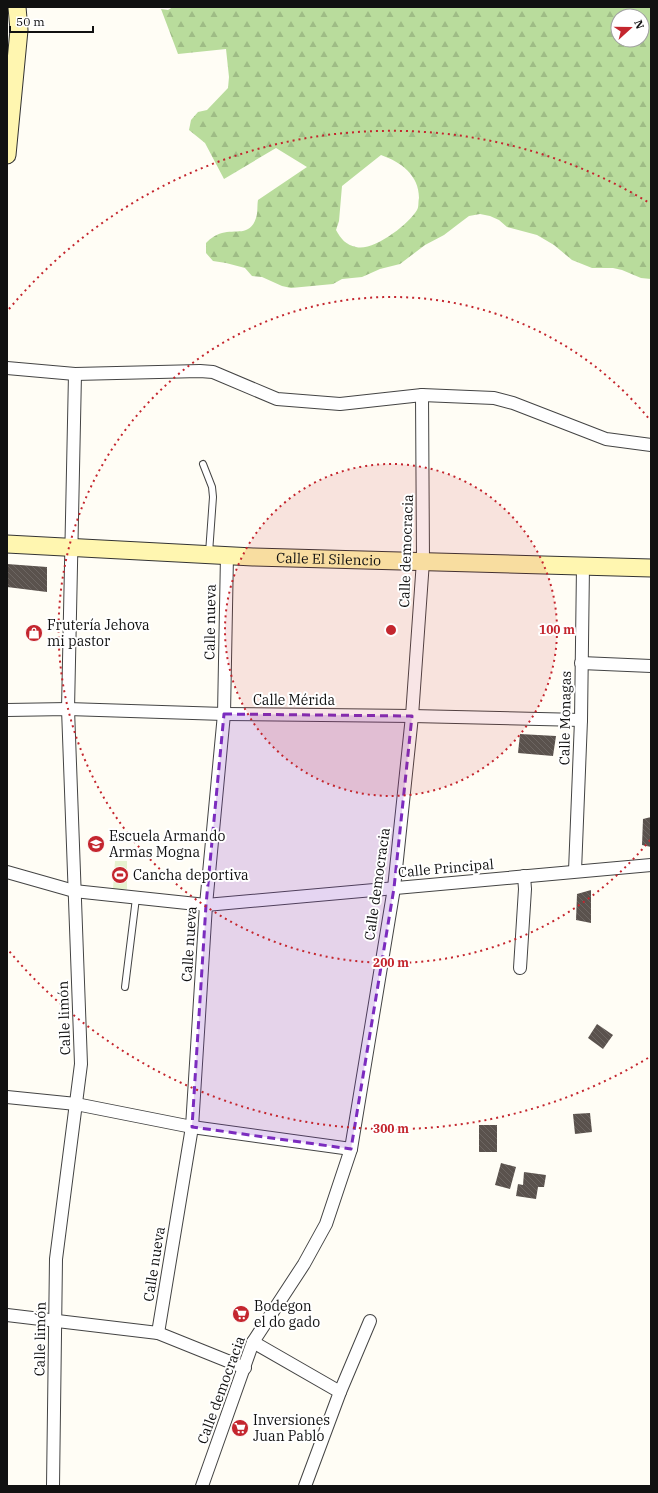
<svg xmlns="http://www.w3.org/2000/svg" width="658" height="1493" viewBox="0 0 658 1493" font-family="'IBM Plex Serif',serif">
<defs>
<pattern id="forest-firs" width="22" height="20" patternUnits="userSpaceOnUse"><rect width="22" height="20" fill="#b9dc9c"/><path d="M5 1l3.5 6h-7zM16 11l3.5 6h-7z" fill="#9ebc85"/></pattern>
<pattern id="building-back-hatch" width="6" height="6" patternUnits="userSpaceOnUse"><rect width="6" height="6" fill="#5a524d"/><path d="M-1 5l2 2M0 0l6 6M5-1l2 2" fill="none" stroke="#6d6662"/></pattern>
</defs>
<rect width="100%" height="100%" fill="#fffdf5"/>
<path fill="url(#forest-firs)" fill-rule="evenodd" d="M 173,7 L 651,7 L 651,279 L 641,278 L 622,270 L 613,268 L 592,268 L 572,260 L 554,245 L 537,235 L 507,227 L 499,220 L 490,216 L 480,214 L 469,216 L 461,222 L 444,235 L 425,245 L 400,264 L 380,269 L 362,277 L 342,279 L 333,284 L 291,288 L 282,286 L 262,277 L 252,276 L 245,268 L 226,263 L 213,261 L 206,253 L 206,243 C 211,238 215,235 222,233 C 235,229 250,237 256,218 C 258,213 257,205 258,200 L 307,167 L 276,148 L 224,179 L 205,143 L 189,130 L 191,120 L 198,112 L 207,110 L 228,88 L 229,77 L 226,49 L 178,54 L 161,9 L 168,10 ZM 618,16 L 642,16 L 642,40 L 618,40 ZM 381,155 C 401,162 419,175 419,198 C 418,202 419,207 417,210 C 409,224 373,252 356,247 C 346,245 341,239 336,230 L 339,221 L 342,186 Z"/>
<polygon fill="#e6f2cf" points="115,861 127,861 127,889 113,889"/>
<g fill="url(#building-back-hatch)">
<polygon points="7,564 47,567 47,592 7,587"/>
<polygon points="520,734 556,736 553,756 518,753"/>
<polygon points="651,817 651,847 642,845 643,819"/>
<polygon points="591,890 591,923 576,920 577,894"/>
<polygon points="597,1024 613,1035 603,1049 588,1038"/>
<polygon points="590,1113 592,1132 575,1134 573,1114"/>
<rect x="479" y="1125" width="18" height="27"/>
<polygon points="501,1163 516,1167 510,1189 495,1185"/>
<polygon points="524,1172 546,1175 544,1187 538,1187 536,1199 516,1196 518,1184 523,1185"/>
</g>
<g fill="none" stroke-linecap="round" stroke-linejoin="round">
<g stroke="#444" stroke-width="8">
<g id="lane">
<polyline points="203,464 212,487 213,497 209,553"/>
<polyline points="125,987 136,898"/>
</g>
</g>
<g stroke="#444" stroke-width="14">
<g id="street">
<polyline points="7,368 75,374 200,371 213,372 277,399 340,404 422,395 494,398 513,403 606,439 651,445"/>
<polyline points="581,663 651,666"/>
<polyline points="7,710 68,709 224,714 412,716 581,720"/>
<polyline points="575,871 581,720 583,566"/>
<polyline points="7,872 74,891 206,905 651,865"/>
<polyline points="520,968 525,889 524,876"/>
<polyline points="7,1097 76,1104 192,1127 351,1149"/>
<polyline points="7,1315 158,1333 245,1368"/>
<polyline points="158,1333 192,1127 206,905 224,714 227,555"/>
<polyline points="253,1342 340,1392 305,1486"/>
<polyline points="340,1392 370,1321"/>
<polyline points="53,1486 56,1259 81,1064 68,709 75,374"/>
<polyline points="202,1486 253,1342 304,1264 326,1224 351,1149 394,888 412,716 423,561 422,395"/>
</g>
</g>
<g stroke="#333" stroke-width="19">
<g id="secondary">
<polyline points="7,155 19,30 17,7"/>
<path id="s1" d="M 7,544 L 253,557 L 651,568"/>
</g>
</g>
<use href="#lane" stroke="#fff" stroke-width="6"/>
<use href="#street" stroke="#fff" stroke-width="12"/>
<use href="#secondary" stroke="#fff6b0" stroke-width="17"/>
</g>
<path fill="#7b2cbf" fill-opacity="0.2" stroke="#7b2cbf" stroke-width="3" stroke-dasharray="8 5" stroke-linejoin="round" d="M 224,714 L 412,716 L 394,888 L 351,1149 L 192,1127 L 206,905 Z"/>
<circle cx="391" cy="630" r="166" fill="#c4262e" fill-opacity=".12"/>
<g fill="none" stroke="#c4262e" stroke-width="2" stroke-dasharray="2 4">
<circle cx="391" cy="630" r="166"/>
<path d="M650 840A333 333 0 1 1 650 420"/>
<path d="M648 1058A499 499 0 0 1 9 951M9 309A499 499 0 0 1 648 202"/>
</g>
<defs>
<g id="shop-disc" transform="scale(0.9)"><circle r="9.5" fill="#c4262e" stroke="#fff"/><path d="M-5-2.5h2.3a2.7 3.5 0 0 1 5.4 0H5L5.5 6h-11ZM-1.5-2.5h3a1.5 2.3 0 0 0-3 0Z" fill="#fff"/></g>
<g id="school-disc" transform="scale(0.9)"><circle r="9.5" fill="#c4262e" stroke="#fff"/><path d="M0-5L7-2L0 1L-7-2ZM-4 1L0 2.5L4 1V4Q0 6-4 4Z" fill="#fff"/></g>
<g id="stadium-disc" transform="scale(0.9)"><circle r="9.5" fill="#c4262e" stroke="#fff"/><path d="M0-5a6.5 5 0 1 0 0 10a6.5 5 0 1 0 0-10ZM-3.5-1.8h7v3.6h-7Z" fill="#fff"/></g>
<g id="supermarket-disc" transform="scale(0.9)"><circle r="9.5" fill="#c4262e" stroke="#fff"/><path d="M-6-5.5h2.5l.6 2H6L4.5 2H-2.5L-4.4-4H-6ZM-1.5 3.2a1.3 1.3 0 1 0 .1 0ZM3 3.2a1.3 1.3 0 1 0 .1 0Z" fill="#fff"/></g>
</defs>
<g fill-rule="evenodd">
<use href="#shop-disc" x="34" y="633"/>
<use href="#school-disc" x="96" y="844"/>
<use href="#stadium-disc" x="120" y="875"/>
<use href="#supermarket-disc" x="241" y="1314"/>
<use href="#supermarket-disc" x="240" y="1428"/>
</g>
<g text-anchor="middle" stroke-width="4" stroke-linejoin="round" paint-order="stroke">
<g font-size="14" fill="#111" stroke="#fff">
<text transform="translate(406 551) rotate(-88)" y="5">Calle democracia</text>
<text dy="5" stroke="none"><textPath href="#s1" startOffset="322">Calle El Silencio</textPath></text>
<text transform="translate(210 622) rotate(-89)" y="5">Calle nueva</text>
<text x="294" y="705">Calle Mérida</text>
<text transform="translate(565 718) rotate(-89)" y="5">Calle Monagas</text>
<text transform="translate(446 868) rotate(-5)" y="5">Calle Principal</text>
<text transform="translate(377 884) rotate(-82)" y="5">Calle democracia</text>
<text transform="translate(189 944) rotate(-86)" y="5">Calle nueva</text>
<text transform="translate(64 1018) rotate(-92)" y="5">Calle limón</text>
<text transform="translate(154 1264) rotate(-81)" y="5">Calle nueva</text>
<text transform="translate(40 1339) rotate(-89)" y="5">Calle limón</text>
<text transform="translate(221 1390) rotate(-70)" y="5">Calle democracia</text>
</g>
<g font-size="14" fill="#111" stroke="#fff" text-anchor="start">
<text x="47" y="630">Frutería Jehova<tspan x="47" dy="16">mi pastor</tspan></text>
<text x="109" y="841">Escuela Armando<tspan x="109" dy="16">Armas Mogna</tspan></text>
<text x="133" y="880">Cancha deportiva</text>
<text x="254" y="1311">Bodegon<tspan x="254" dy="16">el do gado</tspan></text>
<text x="253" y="1425">Inversiones<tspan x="253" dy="16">Juan Pablo</tspan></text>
</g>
</g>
<circle cx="391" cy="630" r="6" fill="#c4262e" stroke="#fff" stroke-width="2"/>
<g font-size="12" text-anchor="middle" font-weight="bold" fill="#c4262e" stroke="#fff" stroke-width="4" stroke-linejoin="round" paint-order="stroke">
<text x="557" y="634">100 m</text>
<text x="391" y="967">200 m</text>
<text x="391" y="1133">300 m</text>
</g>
<rect width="658" height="1493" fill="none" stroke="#111111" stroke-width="16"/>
<g transform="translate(630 28) rotate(69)"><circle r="19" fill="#ffffff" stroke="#a0a0a0"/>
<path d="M0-3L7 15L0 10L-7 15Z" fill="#c4262e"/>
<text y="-6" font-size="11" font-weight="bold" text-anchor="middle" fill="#111111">N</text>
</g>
<path d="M10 26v6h83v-6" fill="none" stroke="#111111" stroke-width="2"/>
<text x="16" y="26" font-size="12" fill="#111111" stroke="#ffffff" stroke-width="3" paint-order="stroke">50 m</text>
</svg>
